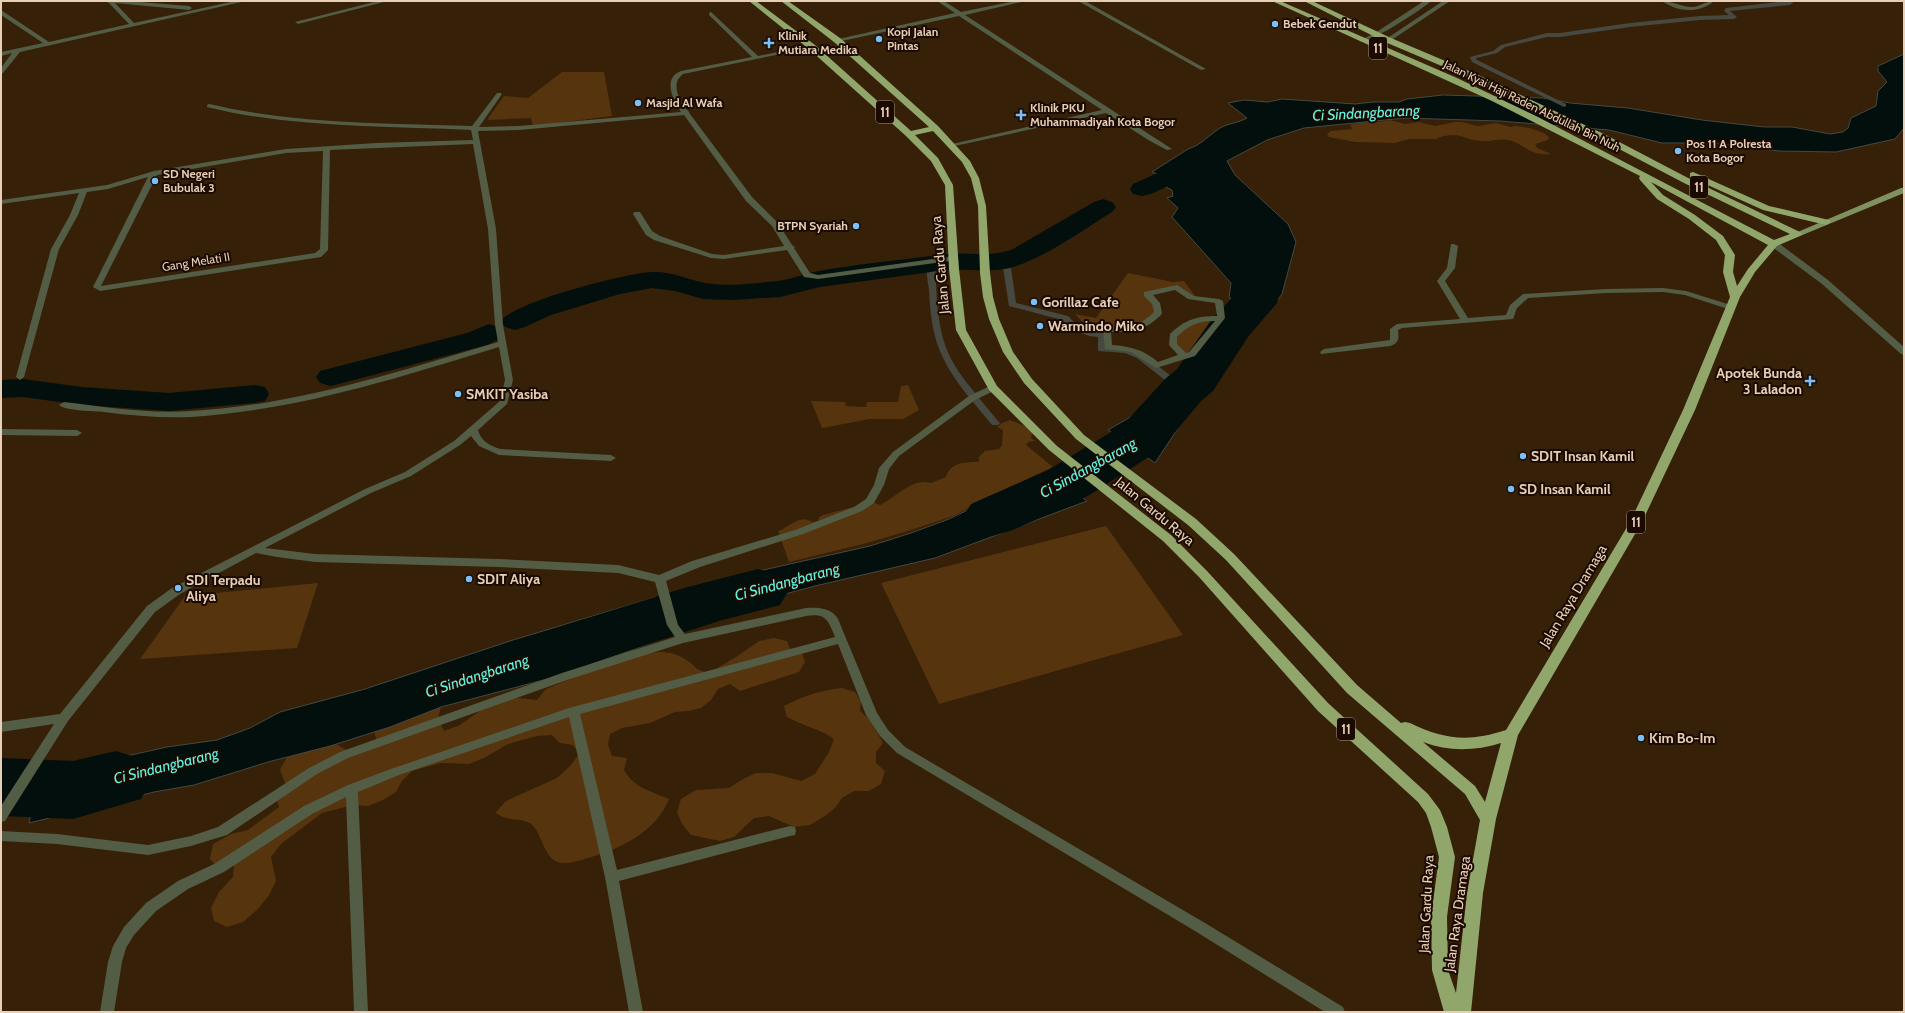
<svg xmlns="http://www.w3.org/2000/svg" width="1905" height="1013" viewBox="0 0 1905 1013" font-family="Cabin,sans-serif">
<rect width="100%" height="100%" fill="#362007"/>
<g fill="#56340e">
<polygon points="562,72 604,72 612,116 533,126 531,118 488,120 489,117 504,96 528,98"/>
<path d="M 1390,120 L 1405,124 L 1419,122 L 1435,126 L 1455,122 L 1462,122 L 1478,126 L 1496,123 L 1511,127 L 1516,126 L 1529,128 L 1544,133 L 1549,137 L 1548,140 L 1535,144 L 1537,148 L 1551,154 C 1527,156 1526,144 1508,140 C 1499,138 1491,142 1483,141 C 1463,141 1461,130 1438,138 L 1437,139 L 1409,139 L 1395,143 L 1355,142 L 1329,137 L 1327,134 L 1331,131 L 1352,129 L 1350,125 C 1363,120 1377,124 1390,120 Z"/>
<polygon points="1128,273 1173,282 1184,281 1198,300 1176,287 1146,294 1156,303 1157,313 1144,325 1129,329 1099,328 1084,324 1075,314 1096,318"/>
<polygon points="1216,318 1185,356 1173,345 1173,336 1188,322"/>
<polygon points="908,385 919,410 903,419 870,419 822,428 811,401 846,402 845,406 866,407 867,402 898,402 901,386"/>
<path d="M 1010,420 L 1030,428 L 1032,433 L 1031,438 L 1035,441 L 1028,442 L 1026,445 L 1053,467 L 1008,488 L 1007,492 L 990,500 L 984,500 L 953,516 L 908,531 L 867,543 L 789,562 L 778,531 C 788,528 800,513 812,522 L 818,521 L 819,517 L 823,515 L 872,502 L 880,505 C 896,497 913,477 931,483 L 946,477 C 950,463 964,462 977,462 L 980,460 L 978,458 L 985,451 L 999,449 L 1002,445 L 1003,430 L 997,427 L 1002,423 Z"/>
<polygon points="1106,526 1183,635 939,704 881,583"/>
<polygon points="318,583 297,648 140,659 185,596"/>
<path d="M 774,638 L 787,641 L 790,649 L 802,653 L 805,662 L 799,672 L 740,691 L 730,684 L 718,689 L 711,700 L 701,708 L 689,711 L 675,712 L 650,723 L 622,728 L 610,734 L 608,745 L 612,756 L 627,758 L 624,770 C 634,788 651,791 669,799 C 656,832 620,849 588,858 C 578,861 565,866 555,861 C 544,854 542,837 534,827 C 527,818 515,821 506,818 C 502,817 498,814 495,813 L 506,801 L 557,778 L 570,766 L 579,754 L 573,745 L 560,743 L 552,735 L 537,736 L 508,744 L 484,758 L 469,764 L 441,763 L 412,771 L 402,781 L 396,792 L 383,800 L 368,806 L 353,805 L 322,813 L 281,844 L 271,857 L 276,881 L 269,895 L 259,908 L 243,922 L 227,927 L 214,921 L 211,908 L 219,892 L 233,877 L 234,864 L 218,868 L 210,859 L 213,844 L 231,834 L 248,830 L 279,807 L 276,797 L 285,783 L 280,770 L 287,757 L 321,742 L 336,744 L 346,750 L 377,742 L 374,731 L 441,707 L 438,719 L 444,731 L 460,725 L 488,705 L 504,699 L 519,698 L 537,700 L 546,689 L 575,677 L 588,669 L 585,660 L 620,646 L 633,649 L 636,655 C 655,651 672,649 688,661 C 699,669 693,669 709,673 L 736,657 L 759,641 Z"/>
<path d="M 842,688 L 855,692 L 861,702 L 860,711 L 870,720 L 883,743 L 876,752 L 876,763 L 885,771 L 881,784 L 869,791 L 854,791 L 842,798 L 835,808 L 825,816 L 810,825 L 794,827 L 769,816 L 754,818 L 734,837 L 720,841 L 691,835 L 682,824 L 677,812 L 681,799 L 696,790 L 729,788 L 743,779 L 756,773 L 772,773 L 801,781 L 815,774 L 829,752 L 834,739 C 820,729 803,726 787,717 L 784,706 C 803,696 821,690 842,688 Z"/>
</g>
<g fill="#030f0d" stroke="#474840">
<path d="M 1904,54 L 1904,128 L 1895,139 L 1836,152 L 1779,151 L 1718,143 L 1662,143 L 1609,130 L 1500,121 L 1405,118 L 1304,128 L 1267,140 L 1227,161 L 1235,175 L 1288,224 L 1296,242 L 1282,294 L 1276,302 L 1229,298 L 1231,283 L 1172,217 L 1178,208 L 1167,198 L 1173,196 L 1172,190 L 1155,182 L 1157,174 L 1152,172 L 1188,149 C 1200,146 1209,135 1220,128 C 1228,123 1239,123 1247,118 L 1228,103 L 1244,100 L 1268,102 L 1282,99 L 1355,104 L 1373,102 L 1399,102 L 1407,99 L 1443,95 L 1543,98 L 1570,103 L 1628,108 L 1702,120 L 1764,127 L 1792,127 L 1830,134 L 1843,132 L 1848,128 L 1851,118 L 1876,106 L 1878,91 L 1887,82 L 1878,71 L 1878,66 Z"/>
<polygon points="1236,303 1269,307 1198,398 1155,463 1108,430 1158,401"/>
<polygon points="1047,472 1087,501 935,558 815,586 684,621 676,593 750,573 870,546 911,533 949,519"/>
<polygon points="656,597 667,637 660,640 555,677 441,707 390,727 330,746 268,762 194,785 154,792 29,823 41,772 82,766 167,747 217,740 250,728 280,712 365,689 513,640"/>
</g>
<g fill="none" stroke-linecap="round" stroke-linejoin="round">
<g fill="#474840" fill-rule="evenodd">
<polygon points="1786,1 1792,1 1793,3 1790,5 1730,11 1737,17 1734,19 1700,20 1630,27 1560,37 1547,37 1505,47 1497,53 1476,58 1477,60 1566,104 1566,106 1564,107 1472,62 1470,57 1493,51 1501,45 1547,33 1560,33 1630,23 1700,16 1729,15 1724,11 1726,8"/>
<polygon points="1003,259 1009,259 1010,261 1016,303 1068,316 1077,325 1093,331 1105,332 1105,347 1126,347 1143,354 1186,388 1187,390 1186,392 1180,392 1137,358 1125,353 1098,351 1098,337 1089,336 1071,329 1062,320 1009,306 1002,261"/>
<path d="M 928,262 L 934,262 L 935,264 C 937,297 936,334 954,364 C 960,375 968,384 976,394 L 974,396 L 968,396 C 939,359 931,337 929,290 C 928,282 925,270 928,262 Z"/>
<polygon points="976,397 979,398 998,421 1000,423 998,425 992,425 973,402 971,400 973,398"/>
</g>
<g fill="#030f0d" fill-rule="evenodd">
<polygon points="1199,156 1207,158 1211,163 1207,168 1151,194 1142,196 1133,194 1130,189 1133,184 1191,158"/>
<path d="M 1103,199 L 1112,202 L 1116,207 L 1112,212 C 1083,230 1036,264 1004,269 C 980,273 954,266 931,272 L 820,287 L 780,297 L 732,300 L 703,299 L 675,291 L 652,288 L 620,294 L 551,315 L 525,327 L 515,330 L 505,327 L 501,321 C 514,302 626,273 652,272 C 671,271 687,279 705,283 C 728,287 756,283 778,281 C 792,279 806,273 819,271 C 856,264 894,261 931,256 C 937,257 940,255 946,254 C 969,252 990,258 1013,249 L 1094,202 Z"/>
<polygon points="489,324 499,327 503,333 499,339 487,345 331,386 320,383 316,377 320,371 467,333"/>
<polygon points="23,379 82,387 169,393 254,385 265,387 269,394 265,401 254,403 169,411 82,405 23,397 1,398 1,380"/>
</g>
<g fill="#030f0d" fill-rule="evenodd">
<polygon points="1248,212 1264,216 1279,234 1285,274 1277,303 1248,337 1213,391 1201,401 1161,449 1088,496 1013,530 992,536 971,530 963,517 971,504 1048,470 1123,425 1165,379 1177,369 1212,319 1231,299 1239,274 1235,237 1226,225 1232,216"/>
<polygon points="758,569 780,575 789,590 780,605 719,621 585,665 562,658 553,642 562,626 684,588"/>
<polygon points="116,751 141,759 152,779 141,799 73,819 1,816 1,758 73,761"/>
</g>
<g fill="#535c44" fill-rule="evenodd">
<polygon points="105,1 128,1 189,6 192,8 189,10 115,3 134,23 235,1 246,1 20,52 3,73 1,74 1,68 12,53 1,56 1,52 43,43 1,15 1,10 49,42 129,24 109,3"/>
<polygon points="378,1 388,1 298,24 295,22"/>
<polygon points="937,1 944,1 961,12 1015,1 1026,1 965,15 1172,149 1167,150 1150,141 1106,113 950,147 950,145 952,144 1102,110 959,16 837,42 834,40 955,13"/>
<polygon points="1078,1 1085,1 1206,69 1201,70"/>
<path d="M 1424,1 L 1431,1 C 1423,9 1366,46 1359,41 L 1375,33 Z"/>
<polygon points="1443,1 1450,1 1390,41 1374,48 1371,46 1386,39"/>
<path d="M 1662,1 C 1673,1 1681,7 1692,7 C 1700,7 1705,1 1714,1 C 1700,14 1677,12 1662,1 Z"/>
<path d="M 711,12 L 758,56 L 812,45 L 815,47 L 683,74 L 678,79 C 674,89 679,99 684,107 C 687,110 689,111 690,114 L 752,197 L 778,223 L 792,245 L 795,247 L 794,248 L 810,273 L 818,275 L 954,256 L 957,256 L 957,260 L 818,279 L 804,277 L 787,250 L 724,259 L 711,258 L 654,240 L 646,235 L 633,214 L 634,212 L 640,212 L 652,231 L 660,236 L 712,254 L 724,255 L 784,246 L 772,226 L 746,201 L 684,115 L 519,130 L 478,131 L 496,229 L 503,325 L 513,380 L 507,404 L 478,430 C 481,441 489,445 500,449 L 611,455 L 616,458 L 611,461 L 499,455 L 479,446 L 471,436 L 460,445 L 411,476 L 371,493 L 265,548 L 315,554 L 498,559 L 618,565 L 659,575 L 692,561 L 795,530 L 854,507 L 866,499 L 874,485 L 879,468 L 893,452 L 969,396 L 990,386 L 996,386 L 997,388 L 996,390 L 975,400 L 899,456 L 889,469 L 884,485 L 874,503 L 862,511 L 803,534 L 700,567 L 666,581 L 678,625 L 685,634 L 806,608 C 818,607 832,608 838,619 L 877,713 L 888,730 L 905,747 L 1205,923 L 1343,1007 L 1345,1012 L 1325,1012 L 1195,931 L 897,753 L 880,736 L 866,715 L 838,644 L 580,714 L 617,870 L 790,826 L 795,827 L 796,831 L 795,835 L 790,836 L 619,881 L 643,1012 L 629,1012 L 605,877 L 569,717 L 399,775 L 358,792 L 368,1012 L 354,1012 L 346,797 L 312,814 L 224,872 L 188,889 L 156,911 L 134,935 L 126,948 L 122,962 L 114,1012 L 100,1012 L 108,962 L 113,946 L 124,927 L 146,903 L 178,881 L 214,864 L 304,806 L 348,785 L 391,769 L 569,708 L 835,637 C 828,620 826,613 806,616 L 683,643 L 570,679 L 348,758 L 317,774 L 227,835 L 191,846 L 148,855 L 57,844 L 1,841 L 1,831 L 57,834 L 148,845 L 191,836 L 218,827 L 309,768 L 340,752 L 562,673 L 675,637 L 667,625 L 655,582 L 618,573 L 498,567 L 315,562 L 277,557 L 256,553 L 180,594 L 155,612 L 68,721 L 5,821 L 1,822 L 1,806 L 54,724 L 1,732 L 1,722 L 60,714 L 147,606 L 172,588 L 365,489 L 405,472 L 454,441 L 500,401 L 505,380 L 499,347 C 397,378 299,410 191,417 C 162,418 133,416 104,412 C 95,411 65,411 59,405 L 64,402 C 106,407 149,414 191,411 C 297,405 397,372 498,342 L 495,325 L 488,229 L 473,144 L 330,150 L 328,250 L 321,257 L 100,291 L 93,287 L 148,177 L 108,189 L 87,192 L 78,215 L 59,249 L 24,377 L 20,380 L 16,377 L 51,249 L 70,215 L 79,193 L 1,204 L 1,200 L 107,185 L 154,171 L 286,149 L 376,143 L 473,140 L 471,130 C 383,126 292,128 207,107 L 207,105 L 209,104 C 295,124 385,123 472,126 L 497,93 L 501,93 L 502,94 L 479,127 L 519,126 L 681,112 C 673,100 662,78 681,71 L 752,57 L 709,15 L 709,13 ZM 323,151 L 320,249 L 315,253 L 101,286 L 157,175 L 286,153 Z"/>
<polygon points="1771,242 1777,242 1828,280 1904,347 1904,355 1901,354 1822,284 1771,246"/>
<path d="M 1451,244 L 1454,244 L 1458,246 L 1455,268 L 1445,281 L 1468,318 L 1506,315 L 1510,305 L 1523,294 L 1606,289 L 1663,288 L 1686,291 L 1734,306 L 1735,308 L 1731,310 L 1685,295 L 1663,292 L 1606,293 L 1528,298 L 1517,308 L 1513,319 L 1402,328 L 1398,330 C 1399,339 1399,343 1390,346 L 1321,354 L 1320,352 L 1324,349 L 1390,340 L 1390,329 L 1397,324 L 1460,319 L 1437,281 L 1447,268 Z"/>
<path d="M 1177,285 L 1194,296 L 1219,299 L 1223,301 L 1225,318 L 1195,356 L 1156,368 L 1131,352 L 1105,349 L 1103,329 L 1104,327 C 1128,321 1131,334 1154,312 L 1152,304 L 1144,296 L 1144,292 ZM 1175,290 L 1188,299 L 1215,303 L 1217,316 C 1197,316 1184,320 1170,334 L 1169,345 L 1178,355 L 1158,362 C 1144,350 1130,346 1112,345 L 1111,332 C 1134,332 1144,331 1161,315 L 1162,313 L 1160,303 L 1153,295 ZM 1215,321 L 1189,352 L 1186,353 L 1177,344 L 1177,337 C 1189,325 1198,321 1215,321 Z"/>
<polygon points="1,429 77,430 82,433 77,436 1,435"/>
</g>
<polygon fill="#7f9160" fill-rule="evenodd" points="1901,188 1904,188 1904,193 1800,236 1794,236 1793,234"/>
<g fill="#91a66b" fill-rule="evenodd">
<path d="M 749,1 L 756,1 L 815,45 L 911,131 L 929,127 L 834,42 L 781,1 L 788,1 L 840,38 L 938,126 L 970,161 L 979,178 L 986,206 L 990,273 L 993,297 L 999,319 L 1013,352 L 1032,379 L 1084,435 L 1196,519 L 1234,554 L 1357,685 L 1401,723 L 1405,722 L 1410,723 C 1445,740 1469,742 1506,730 L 1630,522 L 1683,410 L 1730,297 L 1723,272 L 1725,255 L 1716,240 L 1689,219 L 1657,199 L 1640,180 L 1639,178 L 1640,176 L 1492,101 L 1272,1 L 1280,1 L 1457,78 L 1538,117 L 1774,240 L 1790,234 L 1684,183 L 1600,139 L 1470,78 L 1385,42 L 1304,1 L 1312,1 L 1391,38 L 1476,74 L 1606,135 L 1690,179 L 1800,232 L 1802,234 L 1800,236 L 1777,246 L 1755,272 L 1740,297 L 1695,410 L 1642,522 L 1518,735 L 1496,819 L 1483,893 L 1471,1012 L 1444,1012 L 1432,970 L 1431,917 L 1439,857 L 1431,827 L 1426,813 L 1418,802 L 1318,711 L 1199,577 L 1163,541 L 1049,450 L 989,390 L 956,330 L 949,269 L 945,185 L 931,161 L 906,136 L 809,49 ZM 933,131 L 962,162 L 971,178 L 978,206 L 980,273 L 983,297 L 989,319 L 1003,352 L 1024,383 L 1076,439 L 1188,525 L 1226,560 L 1347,693 L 1465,794 L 1480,820 L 1467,893 L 1456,993 L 1448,970 L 1447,917 L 1455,857 L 1447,827 L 1440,810 L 1428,794 L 1328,703 L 1207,571 L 1171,535 L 1057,446 L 997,386 L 966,330 L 959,269 L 953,185 L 938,158 L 915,135 ZM 1651,182 L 1768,245 L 1748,269 L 1737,286 L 1733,272 L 1735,255 L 1723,236 L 1695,215 L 1663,195 ZM 1423,742 C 1449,752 1475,751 1501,743 L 1485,802 L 1475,786 Z"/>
<polygon points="1693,172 1769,206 1829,220 1831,222 1826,225 1763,210 1690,177 1690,173"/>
</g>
</g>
<g fill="#79bff8" stroke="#1b0a00" stroke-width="1.5">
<circle cx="1275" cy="24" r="4"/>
<circle cx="879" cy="39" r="4"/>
<path d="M767 37h4v4h4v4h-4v4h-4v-4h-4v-4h4z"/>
<circle cx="638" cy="103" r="4"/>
<path d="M1019 109h4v4h4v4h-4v4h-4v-4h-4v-4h4z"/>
<circle cx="1678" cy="151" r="4"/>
<circle cx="155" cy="181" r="4"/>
<circle cx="856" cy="226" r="4"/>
<circle cx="1034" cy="302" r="4"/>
<circle cx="1040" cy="326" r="4"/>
<path d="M1808 375h4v4h4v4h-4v4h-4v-4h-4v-4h4z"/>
<circle cx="458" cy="394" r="4"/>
<circle cx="1523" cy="456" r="4"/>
<circle cx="1511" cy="489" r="4"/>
<circle cx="469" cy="579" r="4"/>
<circle cx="178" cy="588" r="4"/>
<circle cx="1641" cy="738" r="4"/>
</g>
<g text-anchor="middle" stroke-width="4" stroke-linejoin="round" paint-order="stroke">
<g font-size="12" font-weight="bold" fill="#e7ceb7" stroke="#1b0a00" text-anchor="start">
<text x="1283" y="28">Bebek Gendut</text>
<text x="887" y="36">Kopi Jalan<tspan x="887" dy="14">Pintas</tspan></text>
<text x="778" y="40">Klinik<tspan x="778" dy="14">Mutiara Medika</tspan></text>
<text x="646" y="107">Masjid Al Wafa</text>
<text x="1030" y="112">Klinik PKU<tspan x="1030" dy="14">Muhammadiyah Kota Bogor</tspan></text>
<text x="1686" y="148">Pos 11 A Polresta<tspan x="1686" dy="14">Kota Bogor</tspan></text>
<text x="163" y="178">SD Negeri<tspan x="163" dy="14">Bubulak 3</tspan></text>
<text x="848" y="230" text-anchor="end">BTPN Syariah</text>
</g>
<g font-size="12" fill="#e7ceb7" stroke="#1b0a00">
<text transform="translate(1532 106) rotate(26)" y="4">Jalan Kyai Haji Raden Abdullah Bin Nuh</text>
<text transform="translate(196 262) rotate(-9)" y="4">Gang Melati II</text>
</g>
<g fill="#1b0a00" stroke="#aa9380" stroke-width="1">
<rect x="1369" y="37" width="18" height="22" rx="3"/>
<rect x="876" y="101" width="18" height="22" rx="3"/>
<rect x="1690" y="176" width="18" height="22" rx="3"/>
<rect x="1627" y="511" width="18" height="22" rx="3"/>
<rect x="1337" y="718" width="18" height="22" rx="3"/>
</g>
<g font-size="13" font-weight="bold" fill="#e7ceb7">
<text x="1378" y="53">11</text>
<text x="885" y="117">11</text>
<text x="1699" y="192">11</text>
<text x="1636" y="527">11</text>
<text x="1346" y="734">11</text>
</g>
<g font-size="14" fill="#e7ceb7" stroke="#1b0a00">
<text transform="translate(940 265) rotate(-95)" y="5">Jalan Gardu Raya</text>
<text transform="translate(1155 511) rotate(40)" y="5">Jalan Gardu Raya</text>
<text transform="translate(1573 596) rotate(-59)" y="5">Jalan Raya Dramaga</text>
<text transform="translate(1426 904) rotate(-87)" y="5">Jalan Gardu Raya</text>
<text transform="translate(1457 914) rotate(-82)" y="5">Jalan Raya Dramaga</text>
</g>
<g font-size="14" font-weight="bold" fill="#e7ceb7" stroke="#1b0a00" text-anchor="start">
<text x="1042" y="307">Gorillaz Cafe</text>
<text x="1048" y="331">Warmindo Miko</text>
<text x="1802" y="378" text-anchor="end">Apotek Bunda<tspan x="1802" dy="16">3 Laladon</tspan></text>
<text x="466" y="399">SMKIT Yasiba</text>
<text x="1531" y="461">SDIT Insan Kamil</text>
<text x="1519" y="494">SD Insan Kamil</text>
<text x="477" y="584">SDIT Aliya</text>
<text x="186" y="585">SDI Terpadu<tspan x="186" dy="16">Aliya</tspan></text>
<text x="1649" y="743">Kim Bo-Im</text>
</g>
<g font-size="15" font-style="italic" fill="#63f3e3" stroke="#1b0a00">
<text transform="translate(1366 113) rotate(-3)" y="5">Ci Sindangbarang</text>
<text transform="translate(1088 468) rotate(-29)" y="5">Ci Sindangbarang</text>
<text transform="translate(787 582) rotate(-15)" y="5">Ci Sindangbarang</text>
<text transform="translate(477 676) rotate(-18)" y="5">Ci Sindangbarang</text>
<text transform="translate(166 766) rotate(-14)" y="5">Ci Sindangbarang</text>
</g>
</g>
<rect width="1905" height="1013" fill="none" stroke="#e7ceb7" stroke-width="4"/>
</svg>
